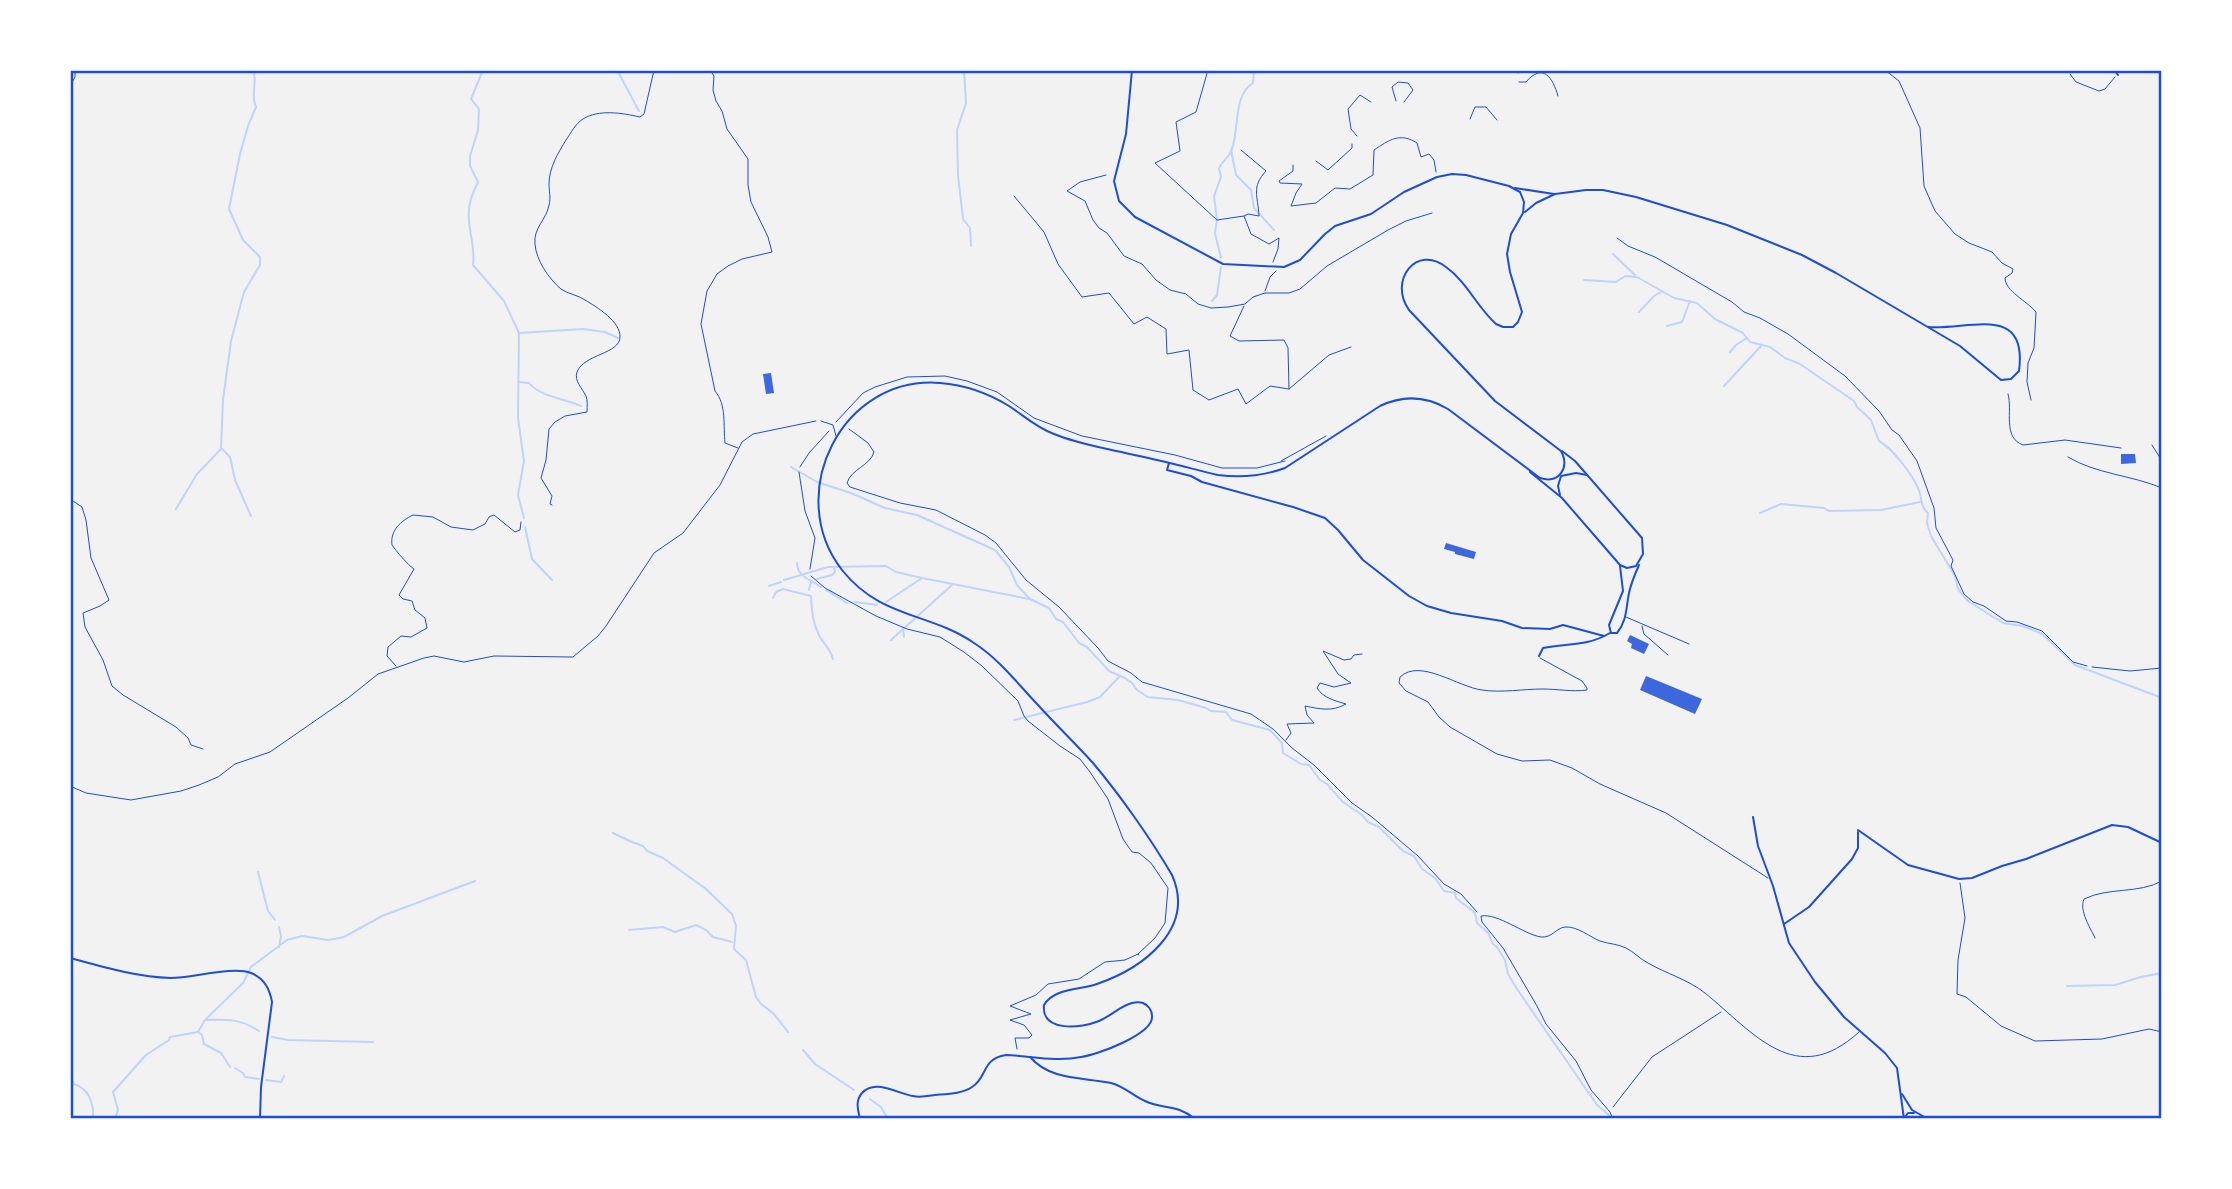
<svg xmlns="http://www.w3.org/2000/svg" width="2232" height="1189" viewBox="0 0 2232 1189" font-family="'Nunito Sans',sans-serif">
<rect width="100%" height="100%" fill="#f2f2f2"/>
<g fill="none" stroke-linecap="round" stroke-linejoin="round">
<g stroke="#bfd3fe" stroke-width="2">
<path d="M 483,70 L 471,99 L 479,109 L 478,130 L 470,156 L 470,166 L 478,182 C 475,189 471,196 470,203 C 465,223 476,245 473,265 L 504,301 L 519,333 L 518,418 L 524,461 L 518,495 L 524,518"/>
<polyline points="617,70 639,111"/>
<polyline points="964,70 966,103 957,130 958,175 963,219 970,228 971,246"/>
<polyline points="1231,150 1236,175 1251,190 1254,208 1274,230"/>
<polyline points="1613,254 1635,275"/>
<path d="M 1221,258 L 1215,233 L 1217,220 L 1214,196 L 1221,177 L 1219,168 C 1222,162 1226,159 1229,155 C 1241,135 1231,96 1253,83 L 1254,70"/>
<path d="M 1584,280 L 1616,282 L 1625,276 L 1637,277 L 1674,298 L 1697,303 L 1715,319 L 1743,333 L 1750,342 L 1770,347 L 1785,358 L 1800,364 L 1854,401 L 1857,407 L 1871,420 L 1879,441 C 1892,448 1912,474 1918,488 C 1923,498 1919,505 1928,513 L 1927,523 L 1931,536 L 1955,576 L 1958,589 L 1968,601 L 2003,623 L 2023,626 L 2042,634 L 2075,665 L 2162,698"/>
<polyline points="1212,301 1217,295 1221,267"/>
<polyline points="1639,312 1654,296 1661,292"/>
<polyline points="1667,326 1682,322 1690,301"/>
<polyline points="519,333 583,329 605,332 618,338"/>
<polyline points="1730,352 1736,345 1747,338"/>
<path d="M 519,382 L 529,383 C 539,396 565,399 581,406"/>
<polyline points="1724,386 1761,346"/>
<polyline points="222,449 230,457 235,480 251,516"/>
<polyline points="791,467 817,482 851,493 885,508 917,515 995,550 1009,567 1017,585 1030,599 1049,608 1056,619 1063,622 1079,643 1087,647 1109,671 1125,678 1132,683 1137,690 1148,697 1178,700 1206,708 1211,711 1226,712 1232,720 1270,730 1282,743 1283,753 1301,764 1309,765 1320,780 1327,784 1343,802 1362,815 1368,822 1379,827 1403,851 1414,856 1422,869 1435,878 1444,891 1455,893 1456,898 1475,913 1477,923 1488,933 1493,944 1497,947 1505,960 1508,974 1517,989 1597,1105 1610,1116 1611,1119"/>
<path d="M 176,509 L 197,474 L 221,449 L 223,400 L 231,341 L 244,292 L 260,265 L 260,257 L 243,240 L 229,209 L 240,154 L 248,126 L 256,107 C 250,95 258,83 253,70"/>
<polyline points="1760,513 1781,504 1824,508 1829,511 1881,510 1920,502"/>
<polyline points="525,527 532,559 552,580"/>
<path d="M 797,563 C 797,577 812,580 821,587"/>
<polyline points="817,579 832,575 835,572 834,567"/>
<polyline points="784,580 828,567 886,566 896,572 922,578 1029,599"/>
<polyline points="769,586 781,582"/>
<polyline points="809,590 811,581"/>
<polyline points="826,590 847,603"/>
<path d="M 773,598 L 776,592 L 783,589 L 811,596 C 812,610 812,622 819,635 C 824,646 829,645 833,659"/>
<polyline points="855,602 877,605"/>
<polyline points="886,602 922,578"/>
<polyline points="903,628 904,637"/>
<polyline points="891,640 952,585"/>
<polyline points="1014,720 1087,702 1100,697 1120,676"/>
<polyline points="613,833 634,843"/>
<polyline points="635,843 643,846 647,851 663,858 706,889 732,914 736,926 734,949 746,960 756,997 761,1004 774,1014 788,1032"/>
<polyline points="258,872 268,911 275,920"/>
<polyline points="629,930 663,927 675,932 696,925 706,930 713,937 732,942"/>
<polyline points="279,947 281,936 279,927"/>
<polyline points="2067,986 2115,985 2141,977 2162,973"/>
<path d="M 206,1020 C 229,1019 240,1019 259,1031"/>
<polyline points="198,1032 202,1035 204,1044 221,1053 230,1067"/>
<polyline points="272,1037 288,1040 373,1042"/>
<polyline points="803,1050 815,1064 854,1090"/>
<polyline points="235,1068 243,1073 245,1077 259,1079"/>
<path d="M 70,1075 L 74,1084 C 90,1089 94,1105 93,1119"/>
<polyline points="266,1080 281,1082 284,1076"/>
<polyline points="870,1099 881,1107 888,1119"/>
<polyline points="115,1119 118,1110 113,1092 146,1055 169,1040 170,1037 198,1032 205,1020 243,983 251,967 287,940 302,936 328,940 344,937 382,916 475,881"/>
</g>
</g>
<g fill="#3d67dc">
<polygon points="771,373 774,393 766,394 763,374"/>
<polygon points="2121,454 2135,454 2136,463 2121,464"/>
<polygon points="1446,543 1476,552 1474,559 1455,554 1455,552 1444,549"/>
<polygon points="1630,635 1649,644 1644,654 1631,648 1632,644 1627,641"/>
<polygon points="1646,676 1702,699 1695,714 1640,690"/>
</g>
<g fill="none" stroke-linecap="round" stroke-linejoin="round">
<g stroke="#1d4ed8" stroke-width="1">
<path d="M 710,70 L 714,76 L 713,90 L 716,101 L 722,111 L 727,129 L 748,159 L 748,185 L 751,202 L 768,237 L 772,252 L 742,259 L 728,266 L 717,274 L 707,291 L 701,324 L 715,391 C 727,405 723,426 725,443 L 738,448"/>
<polyline points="1208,70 1196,112 1176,122 1180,151 1155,163 1217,220 1244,216"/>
<polyline points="1517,70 1518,73"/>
<path d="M 1885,70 L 1899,81 L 1920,128 L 1924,186 L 1935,211 L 1955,234 L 1969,243 L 1992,252 L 2002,263 L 2013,269 L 2012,273 L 2005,278 C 2005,291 2027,301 2036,312 L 2034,348 L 2028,363 L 2027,382 L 2031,400"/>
<polyline points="2070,74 2076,82 2099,91 2105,89 2115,77"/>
<path d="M 1519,82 L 1526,82 C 1543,62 1553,78 1558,96"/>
<polyline points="70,86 75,77 75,70"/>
<polyline points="1396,101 1392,87 1398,82 1408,83 1413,90 1404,102"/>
<polyline points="1470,119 1475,107 1486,107 1497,120"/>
<polyline points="1357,136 1351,129 1348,109 1360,95 1371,102"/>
<path d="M 1241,150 L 1266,171 C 1251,187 1258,196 1259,216 L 1248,214 L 1244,216 L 1251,234 L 1269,244 L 1279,238 L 1278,249 L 1273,262"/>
<polyline points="1316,161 1328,170 1352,148 1352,144"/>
<path d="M 1293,165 L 1293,171 L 1279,181 L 1280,183 L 1302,184 L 1296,193 L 1291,206 L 1316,203 L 1335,188 L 1350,189 L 1373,175 L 1374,150 C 1389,140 1400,132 1417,143 L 1421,157 L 1429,154 L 1434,160 L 1436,172"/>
<polyline points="1106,175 1080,182 1067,191 1085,201 1093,220 1099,228 1107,233 1124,256 1142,264 1156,280 1170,290 1186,294 1198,304 1211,308 1228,307 1245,304 1253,297 1265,293 1289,293 1300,289 1327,266 1388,230 1406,221 1432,213"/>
<polyline points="1014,196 1044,232 1058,264 1082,297 1109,293 1134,324 1147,317 1166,329 1167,354 1189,350 1193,390 1209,400 1238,389 1246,404 1270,386 1289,389 1329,355 1351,347"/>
<polyline points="1617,238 1628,246 1655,257 1732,302 1744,312 1760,318 1788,334 1845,376 1879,411 1892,430 1899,435 1917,461 1934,508 1936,528 1953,560 1951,566 1964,594 1973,602 1984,606 2006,621 2017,622 2042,631 2073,662 2087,666"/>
<polyline points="1265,291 1270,277 1276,271"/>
<polyline points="1244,306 1230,336 1239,341 1284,340 1288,348 1289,389"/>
<polyline points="836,422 863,393 875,387 907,377 945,376 967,381 997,392 1034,418 1082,436 1175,455 1222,468 1257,468 1285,461"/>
<path d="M 849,429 L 868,443 L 874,452 C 870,466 851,469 847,483 L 850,487 L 900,503 L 936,510 L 985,535 L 996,543 L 1026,580 L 1059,607 L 1098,648 L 1108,661 L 1131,673 L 1142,682 L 1251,714 L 1273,729 L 1292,748 L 1314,765 L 1352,803 L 1372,817 L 1418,856 L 1444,884 L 1461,894 L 1477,912"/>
<polyline points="2152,445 2162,461"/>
<path d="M 2068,457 C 2096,474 2131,475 2162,488"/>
<polyline points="1281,461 1326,436"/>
<polyline points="800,467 809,453 829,431"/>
<polyline points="799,472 805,511 815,538 810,569"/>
<polyline points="70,499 82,507 86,520 91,558 109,600 100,606 83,613 85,627 103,660 112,686 123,695 176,727 188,738 191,745 203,749"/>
<path d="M 552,505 L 550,504 L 552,496 L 541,478 L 546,460 L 549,429 L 555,422 L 565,416 L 587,412 C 587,406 588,401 586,396 C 582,388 574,381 577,372 C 584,354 620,354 620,337 C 621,322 597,307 585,300 C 578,295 568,294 561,289 C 549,279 536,260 535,244 C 533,228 547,219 549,205 C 551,198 549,191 549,184 C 549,168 558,153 566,140 C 571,133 575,124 583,119 C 599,109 622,113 640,117 L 644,114 L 654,70"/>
<polyline points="811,576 825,588 876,616 907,629 940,637 964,652 982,666 1018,701 1024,716 1028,721 1060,746 1080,759 1090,772 1108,799 1123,839 1132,852 1139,853 1151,863 1168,888 1165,923 1155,938 1138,954"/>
<path d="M 396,666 L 387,656 L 388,647 L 401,636 L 411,637 L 427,628 L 425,618 L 415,610 L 412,601 L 403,599 L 399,595 L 414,569 C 408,565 396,551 392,545 C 390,530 401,521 413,515 L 433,517 L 451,527 L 473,530 L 485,524 L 489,517 L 494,515 L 515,532 L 520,530 L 521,522"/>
<path d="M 1286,740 L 1291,733 L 1287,724 L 1314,723 L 1307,715 L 1305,706 C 1320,709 1332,712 1346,704 C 1336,701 1323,698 1317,688 L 1320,683 L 1334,687 L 1351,683 L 1338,674 L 1323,651 L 1344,660 L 1351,659 L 1354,655 L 1362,654"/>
<polyline points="70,786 86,793 131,800 181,791 199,785 218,777 235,764 270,752 348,698 378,674 424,658 434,656 464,662 494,656 573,657 598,636 606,626 654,553 683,533 720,485 742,442 753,434 816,421"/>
<polyline points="1960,883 1965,918 1958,960 1957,994 1966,997 2001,1026 2035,1041 2102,1039 2149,1029 2162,1032"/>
<polyline points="1017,1049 1015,1038 1029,1038 1032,1035 1024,1025 1010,1020 1031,1014 1010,1006 1036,995 1048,984 1079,979 1105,962 1125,960 1138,954 1139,955"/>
<polyline points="1613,1107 1652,1057 1721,1012"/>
</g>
<g stroke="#1d4ed8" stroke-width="1">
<path d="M 2008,394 C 2013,411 2002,437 2023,445 L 2065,440 L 2121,448"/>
<polyline points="821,421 833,425 836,436"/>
<polyline points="1626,617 1689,644"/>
<polyline points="1642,626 1644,634 1668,655"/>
<path d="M 1540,658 L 1582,681 L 1587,688 L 1587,690 C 1572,692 1557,689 1543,689 C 1523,689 1502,693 1482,690 C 1458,687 1420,658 1400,677 L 1399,683 L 1406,691 L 1428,702 L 1439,717 L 1450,727 L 1497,754 L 1522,761 L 1550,760 L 1572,768 L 1600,784 L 1666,813 L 1768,878"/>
<polyline points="2092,667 2130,671 2162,668"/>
<path d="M 2095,938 C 2090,927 2079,911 2084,899 C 2108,887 2139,894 2162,881"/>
<path d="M 1613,1119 L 1610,1112 L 1591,1090 L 1576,1061 L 1546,1024 L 1537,1006 L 1503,948 L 1482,922 L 1481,916 C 1498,913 1523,934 1541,937 C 1552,938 1556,928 1565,927 C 1577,926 1590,937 1600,941 C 1609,944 1618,944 1626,948 C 1634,952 1640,959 1648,963 C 1667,974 1687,979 1705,993 C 1754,1033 1796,1090 1859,1032"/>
</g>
<g stroke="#1d4ed8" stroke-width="2">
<polyline points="2114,70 2118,75"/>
<polyline points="1515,188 1554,194"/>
<path d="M 1525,212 L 1536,203 L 1555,194 L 1586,190 L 1603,190 L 1636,197 L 1727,225 L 1802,255 L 1836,273 L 1960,346 L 2001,380 L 2011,379 L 2019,371 C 2028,302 1967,331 1928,327"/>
<polyline points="1169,463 1167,470 1191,476 1202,482 1293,507 1325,518 1338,530 1363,560 1409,596 1427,606 1451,613 1502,621 1522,628 1550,629 1563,625 1604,636"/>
<polyline points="1530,472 1562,498 1620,565 1627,568 1636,566 1643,554 1642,538 1575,461 1562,451"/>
<polyline points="1560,495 1558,486 1561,476 1576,473 1587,475"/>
<path d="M 1611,633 L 1617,633 C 1627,621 1626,608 1629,593 C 1631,583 1635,574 1639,565"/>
<polyline points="1611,633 1609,625 1623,591 1620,566"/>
<path d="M 1539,656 L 1543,648 C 1568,643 1586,647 1610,633"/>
<polyline points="1753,817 1758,846 1773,886 1789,943 1815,982 1844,1017 1885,1053 1897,1068 1904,1119"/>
<polyline points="1858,830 1908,865 1959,879 1972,878 2002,866 2026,859 2112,825 2128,827 2162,843"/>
<polyline points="1784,924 1809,907 1852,859 1858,848 1858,832"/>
<path d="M 1030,1057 C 1051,1081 1083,1077 1111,1083 C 1124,1086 1133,1096 1145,1101 C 1164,1110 1175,1103 1195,1119"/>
<polyline points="1902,1094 1912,1110 1928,1119"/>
<polyline points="1904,1118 1908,1113 1914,1113"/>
</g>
<g stroke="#1d4ed8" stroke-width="2">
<path d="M 70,958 C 103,967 136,977 171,978 C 192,978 233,966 251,973 C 264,978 270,990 272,1002 L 261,1087 L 260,1119"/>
<path d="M 860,1119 C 858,1110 855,1101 862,1093 C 875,1078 898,1094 913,1096 C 920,1098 928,1096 935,1095 C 946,1094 962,1094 972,1087 C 988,1077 981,1059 1006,1055 C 1031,1056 1056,1062 1081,1057 C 1097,1055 1154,1034 1152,1016 C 1152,1010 1148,1005 1143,1003 C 1140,1002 1136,1002 1132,1003 C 1120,1006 1111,1016 1099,1021 C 1082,1028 1041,1033 1044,1005 C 1054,988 1080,990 1097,984 C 1143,968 1196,929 1172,875 C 1151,839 1120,795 1093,763 C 1075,743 1056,725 1038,705 C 1018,684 999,659 974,643 C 929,612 881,619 842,570 C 783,494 842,375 940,383 C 965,385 988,393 1009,406 C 1024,416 1037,428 1054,434 C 1078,444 1105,448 1130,454 C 1160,460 1189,468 1218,475 C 1241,478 1263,476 1285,468 L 1380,406 C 1403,395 1426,396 1448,409 L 1540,478 C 1559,484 1570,468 1561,451 L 1495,401 L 1409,310 C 1388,280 1417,244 1446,267 C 1467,282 1477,307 1496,324 L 1503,327 L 1513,327 L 1518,322 L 1522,312 L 1510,272 L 1507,254 L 1511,234 L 1523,213 L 1524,202 L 1520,192 L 1509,186 L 1466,175 L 1452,174 L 1437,177 L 1404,192 L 1371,214 L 1335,226 L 1325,234 L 1300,260 L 1284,267 L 1223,264 L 1135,217 L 1119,201 L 1114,181 L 1126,134 L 1132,70"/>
</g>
</g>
<rect width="2232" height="1189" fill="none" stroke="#ffffff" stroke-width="144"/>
<rect x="72" y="72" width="2088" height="1045" fill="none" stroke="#1d4ed8" stroke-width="2.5"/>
</svg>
